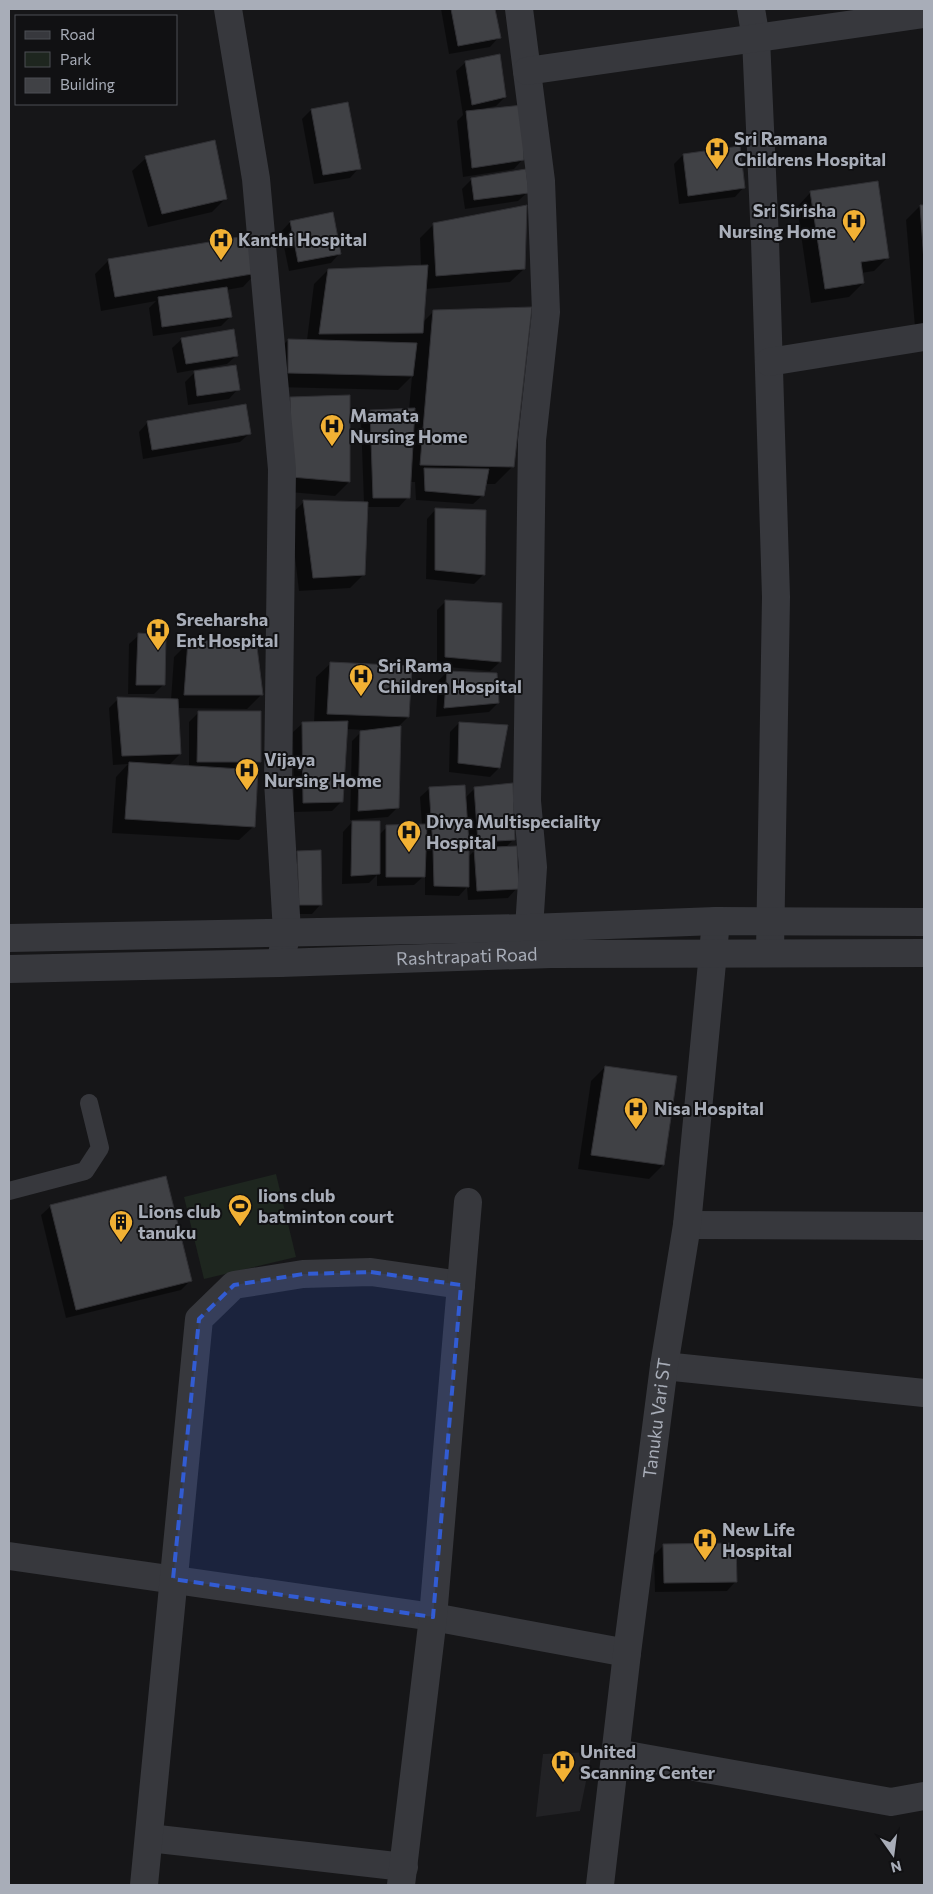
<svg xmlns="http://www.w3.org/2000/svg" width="933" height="1894" viewBox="0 0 933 1894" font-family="Commissioner,sans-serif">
<rect width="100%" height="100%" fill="#161618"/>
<polygon fill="#222225" points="592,1752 580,1811 536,1817 543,1754"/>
<polygon fill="#1e261f" points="276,1174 296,1257 204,1279 184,1197"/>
<g fill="#0007" fill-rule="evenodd">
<polygon points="441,9 494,9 499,37 490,47 449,54"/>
<polygon points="466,62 505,97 496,106 486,108 523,159 514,169 463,177 457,121 463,115 456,71"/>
<polygon points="311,110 359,168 350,178 314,184 302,119"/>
<polygon points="683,155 744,187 735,197 679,204 674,164"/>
<polygon points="146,158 226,198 212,212 148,227 132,171"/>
<polygon points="471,180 528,192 518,201 465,209 462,189"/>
<polygon points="810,193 888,257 874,271 861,273 863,283 849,297 811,303 797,207"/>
<polygon points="920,206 924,206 924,338 916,339 906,220"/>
<polygon points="332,214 340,253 331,263 289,271 281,232 290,222"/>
<polygon points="434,224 524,269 510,282 425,289 422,323 434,311 513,466 495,484 485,484 483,495 473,504 416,500 415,482 409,482 408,497 399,507 367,507 364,574 350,588 299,591 290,515 304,502 364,503 361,421 370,411 409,410 412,376 398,390 274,387 274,354 288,340 307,340 314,284 328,270 421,266 420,238"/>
<polygon points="109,260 256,273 243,287 226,290 230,317 221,326 153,336 149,308 156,301 101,311 95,274"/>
<polygon points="182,339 237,355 227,364 177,373 172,348"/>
<polygon points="197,370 197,372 238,389 229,399 188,405 185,382"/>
<polygon points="291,398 349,482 335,496 278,491 277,412"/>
<polygon points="148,422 250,433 240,442 143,459 139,432"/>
<polygon points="436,509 483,575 474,584 426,579 427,519"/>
<polygon points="446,601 501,604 500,662 490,671 437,666 437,610"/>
<polygon points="139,635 163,685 154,694 128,694 129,644"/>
<polygon points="188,643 261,695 247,709 178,708 180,754 169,765 189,767 189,722 198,713 260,761 250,770 253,827 239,840 112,833 116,777 128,764 113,765 109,708 118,699 171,700 174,657"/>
<polygon points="330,664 408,717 397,728 398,807 388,817 350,820 352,741 361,732 367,731 367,730 346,729 342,801 332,811 294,812 293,732 303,723 314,723 316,677"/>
<polygon points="447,672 498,703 489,712 436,717 438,681"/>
<polygon points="459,723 499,768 490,777 449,772 450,732"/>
<path d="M 430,788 L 465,798 L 475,788 L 514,839 L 505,848 L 517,888 L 508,898 L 468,900 L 467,887 L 459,896 L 425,895 L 425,875 L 414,885 L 377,886 L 377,875 L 369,883 L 342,884 L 343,832 L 352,822 L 379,835 L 387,827 L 422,825 L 420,797 ZM 469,843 L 469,851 L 474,851 L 468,857 L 460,852 Z"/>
<polygon points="298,852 321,904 312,914 290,914 289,862"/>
<polygon points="605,1067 676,1077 663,1165 649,1179 578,1169 591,1081"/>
<polygon points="51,1206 190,1281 181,1290 66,1318 41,1215"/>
<polygon points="663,1546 736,1581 727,1591 655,1592 654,1555"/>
</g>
<g fill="#404145" stroke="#303034">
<polygon points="451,9 495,9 501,38 458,46"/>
<polygon points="500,54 506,97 472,105 465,61"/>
<polygon points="348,102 361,169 323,175 311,109"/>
<polygon points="523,105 524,160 472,168 466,111"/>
<polygon points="215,140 227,199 162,214 145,156"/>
<polygon points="740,146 745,188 688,196 683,154"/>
<polygon points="526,169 529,193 474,200 471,178"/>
<polygon points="878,181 889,258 861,262 864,283 825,289 810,191"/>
<polygon points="527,205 525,269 436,276 433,223"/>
<polygon points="920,205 924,205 924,262"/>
<polygon points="333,212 341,254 298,262 290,221"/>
<polygon points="251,235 258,273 115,297 108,259"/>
<polygon points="428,265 423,333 319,334 328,269"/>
<polygon points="227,287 232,317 162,327 158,297"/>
<polygon points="532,307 514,467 420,465 433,310"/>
<polygon points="234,329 238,356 186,364 181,338"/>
<polygon points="288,339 417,343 413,376 288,373"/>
<polygon points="236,365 240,390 197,396 194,371"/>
<polygon points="350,395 350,482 291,477 290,397"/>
<polygon points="246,404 251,434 152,450 147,421"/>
<polygon points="415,408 410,498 373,498 370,410"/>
<polygon points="424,468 489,469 484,496 425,491"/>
<polygon points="303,500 368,502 365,575 313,578"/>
<polygon points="435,508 486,510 485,575 435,570"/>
<polygon points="445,600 502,603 501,662 445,657"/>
<polygon points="138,633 166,635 165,685 136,685"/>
<polygon points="256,639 263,695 184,695 188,641"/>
<polygon points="330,662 412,666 409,717 327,714"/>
<polygon points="447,671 497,673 499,703 444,708"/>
<polygon points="117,697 178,699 181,754 122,756"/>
<polygon points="198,711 261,711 261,762 197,762"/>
<polygon points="348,721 343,802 303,803 302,722"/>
<polygon points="459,722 508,725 500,768 458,763"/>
<polygon points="401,726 399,808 358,811 360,731"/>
<polygon points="129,762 258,770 255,827 125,819"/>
<polygon points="513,783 515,840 478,842 474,787"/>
<polygon points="465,785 469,845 433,847 429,787"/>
<polygon points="352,821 380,821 380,874 351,876"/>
<polygon points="427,824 425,877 386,877 386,825"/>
<polygon points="517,846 519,889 477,891 474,848"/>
<polygon points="433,849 469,851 469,887 434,886"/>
<polygon points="321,850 322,905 299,905 297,851"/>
<polygon points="605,1066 677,1076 664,1165 591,1155"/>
<polygon points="166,1176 192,1281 76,1310 50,1205"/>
<polygon points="736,1543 737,1582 664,1583 663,1544"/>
</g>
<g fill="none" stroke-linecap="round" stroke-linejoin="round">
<polyline stroke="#37383d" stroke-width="18" points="9,1191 85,1171 100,1148 89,1103"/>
<g stroke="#37383d" stroke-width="28">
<polyline points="228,9 256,179 282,469 278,781 287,932 280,963"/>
<polyline points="519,9 541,181 546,312 532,440 527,801 533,867 529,928"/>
<polyline points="751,9 756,39 765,240 776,597 770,952"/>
<polyline points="527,71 924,14"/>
<polyline points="769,362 924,337"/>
<polyline points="687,1225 924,1226"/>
<polyline points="664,1366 924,1393"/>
<polyline points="9,1556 433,1617 627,1653"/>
<polyline points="616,1753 891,1802 924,1796"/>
<polyline points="149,1838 404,1867"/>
<polyline points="144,1885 199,1319 234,1285 303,1274 371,1272 461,1285"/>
<polyline points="401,1885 433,1617 468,1202"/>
<path id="s1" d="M 600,1885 L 627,1653 L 664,1366 L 687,1225 L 716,921"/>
</g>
<g stroke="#37383d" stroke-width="28">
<polyline points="9,938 529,928 716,921 924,922"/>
<path id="s2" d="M 9,969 L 280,963 L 551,954 L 924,953"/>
</g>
</g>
<path fill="#325cd3" fill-opacity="0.2" stroke="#325cd3" stroke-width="4" stroke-dasharray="10 6" stroke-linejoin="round" d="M 371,1272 L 461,1285 L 433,1617 L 173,1579 L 199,1319 L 234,1285 L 303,1274 Z"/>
<defs>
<g id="hospital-pin" transform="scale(1.25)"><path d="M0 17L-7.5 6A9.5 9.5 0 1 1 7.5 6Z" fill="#f2b134" stroke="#111113"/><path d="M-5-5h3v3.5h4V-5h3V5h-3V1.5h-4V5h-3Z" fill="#111"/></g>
<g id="stadium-pin" transform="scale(1.25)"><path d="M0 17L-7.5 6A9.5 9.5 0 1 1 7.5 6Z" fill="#f2b134" stroke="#111113"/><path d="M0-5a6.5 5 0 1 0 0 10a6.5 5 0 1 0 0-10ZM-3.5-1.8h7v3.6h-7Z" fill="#111"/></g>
<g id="building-pin" transform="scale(1.25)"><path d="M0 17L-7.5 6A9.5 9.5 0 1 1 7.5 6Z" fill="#f2b134" stroke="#111113"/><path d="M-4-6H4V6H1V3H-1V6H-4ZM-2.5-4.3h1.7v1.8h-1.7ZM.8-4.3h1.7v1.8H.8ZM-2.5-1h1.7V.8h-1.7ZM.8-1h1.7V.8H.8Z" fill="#111"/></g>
</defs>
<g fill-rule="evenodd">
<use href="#hospital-pin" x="717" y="149"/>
<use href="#hospital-pin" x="854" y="221"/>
<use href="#hospital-pin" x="221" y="240"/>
<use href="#hospital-pin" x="332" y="426"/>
<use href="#hospital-pin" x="158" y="630"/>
<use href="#hospital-pin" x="361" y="676"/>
<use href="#hospital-pin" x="247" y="770"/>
<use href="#hospital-pin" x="409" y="832"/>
<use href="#hospital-pin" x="636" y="1109"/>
<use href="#stadium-pin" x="240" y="1206"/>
<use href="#building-pin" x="121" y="1222"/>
<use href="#hospital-pin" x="705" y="1540"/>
<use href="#hospital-pin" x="563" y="1762"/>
</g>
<g text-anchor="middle" stroke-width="4" stroke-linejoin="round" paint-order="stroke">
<g font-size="18" font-weight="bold" fill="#a8adb8" stroke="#111113" text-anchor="start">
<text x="734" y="145">Sri Ramana<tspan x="734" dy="21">Childrens Hospital</tspan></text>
<text x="836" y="217" text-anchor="end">Sri Sirisha<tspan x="836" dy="21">Nursing Home</tspan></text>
<text x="238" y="246">Kanthi Hospital</text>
<text x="350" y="422">Mamata<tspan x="350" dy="21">Nursing Home</tspan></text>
<text x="176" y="626">Sreeharsha<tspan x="176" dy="21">Ent Hospital</tspan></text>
<text x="378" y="672">Sri Rama<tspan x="378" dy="21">Children Hospital</tspan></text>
<text x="264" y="766">Vijaya<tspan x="264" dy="21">Nursing Home</tspan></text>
<text x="426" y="828">Divya Multispeciality<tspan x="426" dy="21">Hospital</tspan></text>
<text x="654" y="1115">Nisa Hospital</text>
<text x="258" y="1202">lions club<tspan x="258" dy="21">batminton court</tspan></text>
<text x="138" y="1218">Lions club<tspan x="138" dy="21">tanuku</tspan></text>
<text x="722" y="1536">New Life<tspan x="722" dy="21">Hospital</tspan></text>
<text x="580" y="1758">United<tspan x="580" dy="21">Scanning Center</tspan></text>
</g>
<g font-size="18" fill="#a8adb8" stroke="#111113">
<text dy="6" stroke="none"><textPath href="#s2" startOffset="458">Rashtrapati Road</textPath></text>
<text dy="6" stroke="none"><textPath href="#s1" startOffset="470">Tanuku Vari ST</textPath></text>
</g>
</g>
<rect width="933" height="1894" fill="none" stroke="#a8adb8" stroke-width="20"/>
<rect x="15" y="15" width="162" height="90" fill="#111113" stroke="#4d4f55"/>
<rect x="25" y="31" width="25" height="8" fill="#37383d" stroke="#4d4f55"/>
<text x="60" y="40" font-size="15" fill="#a8adb8">Road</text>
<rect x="25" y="52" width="25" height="15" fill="#1e261f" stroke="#4d4f55"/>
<text x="60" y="65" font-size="15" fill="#a8adb8">Park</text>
<rect x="25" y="78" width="25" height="15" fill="#404145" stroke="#4d4f55"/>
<text x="60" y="90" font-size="15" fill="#a8adb8">Building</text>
<g transform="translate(893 1854) rotate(166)" stroke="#111113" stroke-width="4" paint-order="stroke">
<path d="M0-4L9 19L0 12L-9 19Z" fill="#a8adb8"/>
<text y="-8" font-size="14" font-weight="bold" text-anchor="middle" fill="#a8adb8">N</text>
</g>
</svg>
